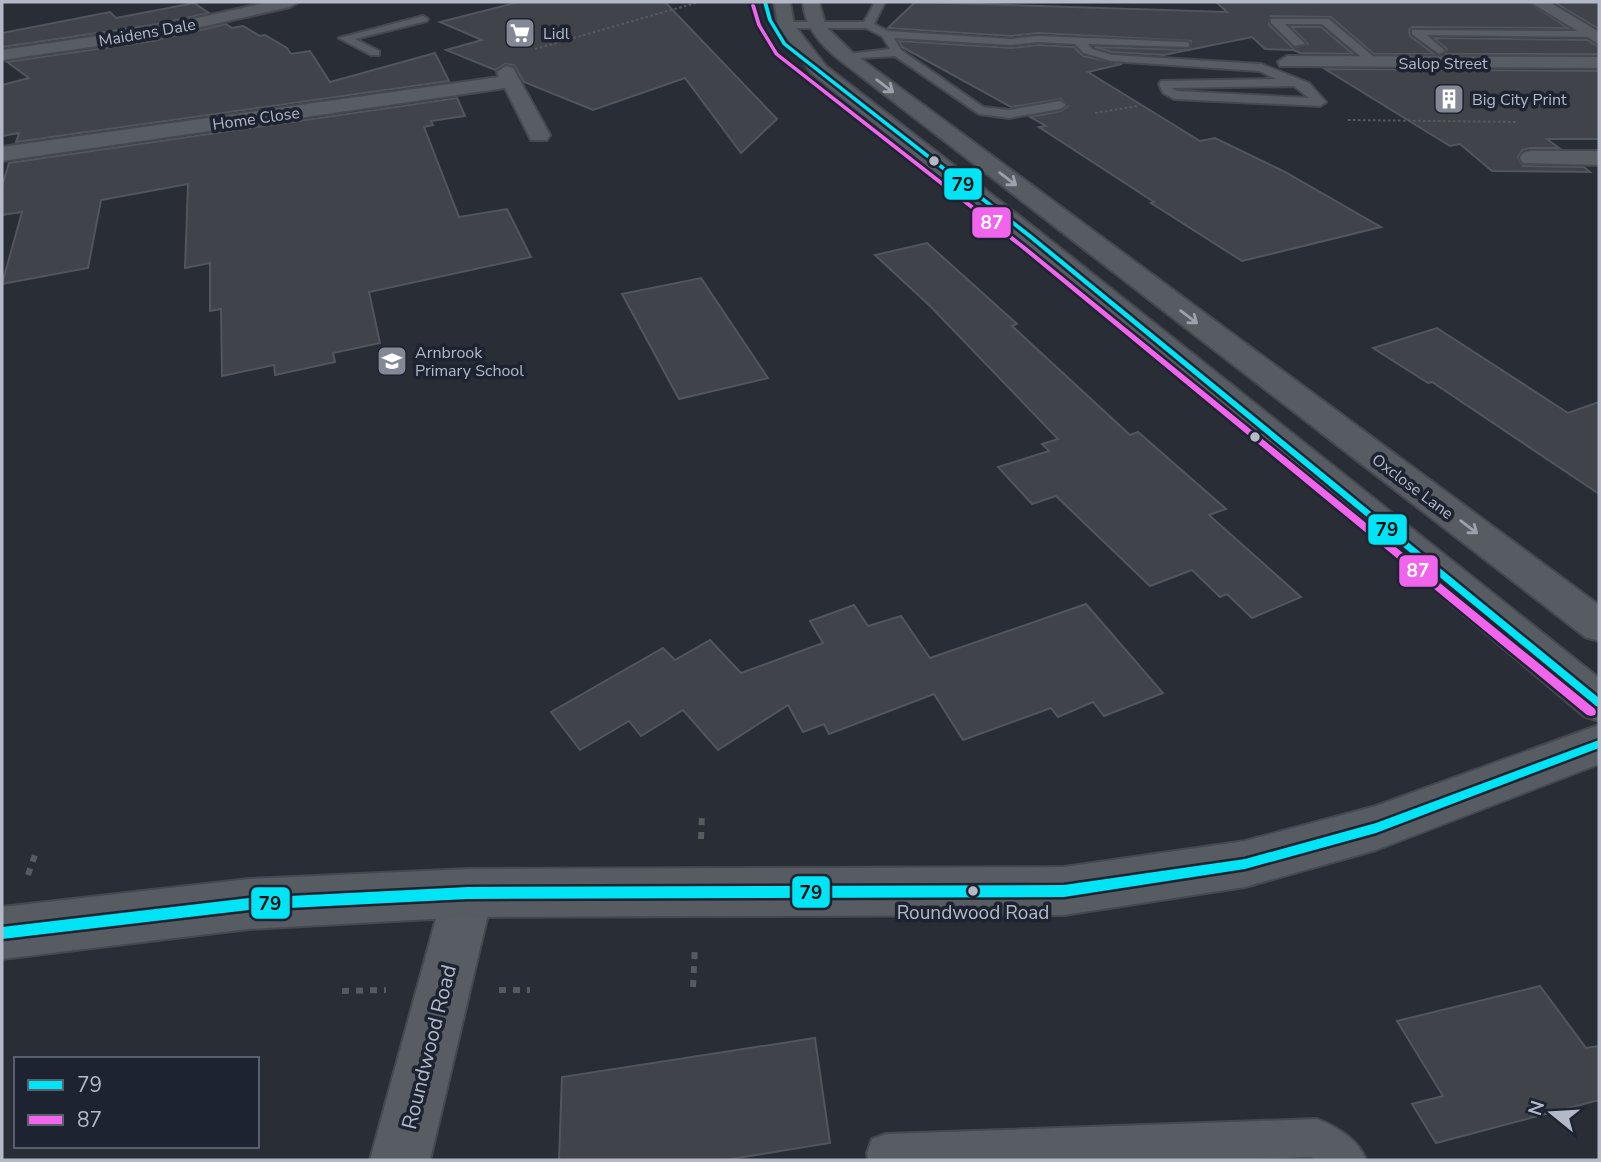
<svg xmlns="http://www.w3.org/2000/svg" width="1601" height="1162" viewBox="0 0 1601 1162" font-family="'Nunito Sans',sans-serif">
<rect width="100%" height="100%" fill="#292d36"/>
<g fill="#40434a" stroke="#51555d" stroke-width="2">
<polygon points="519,2 665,2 777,119 741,153 685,78 593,110 524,82 514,65 505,64 495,70 446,50 482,40 440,22"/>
<polygon points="915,2 1227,12 1216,2 1528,2 1568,28 1412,27 1409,30 1410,36 1434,54 1374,54 1331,17 1271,16 1269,25 1293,48 1308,44 1291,27 1321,27 1353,54 1300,53 1294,50 1265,49 1252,37 1164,55 1112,52 1094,47 1189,50 1191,41 1038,33 1011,36 888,28"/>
<polygon points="1554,2 1599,2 1599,29"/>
<polygon points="194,3 209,13 152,25 2,47 2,33 110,12 116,18"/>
<polygon points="226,24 232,28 243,26 260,36 265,35 287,48 291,54 310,51 330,82 435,53 449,81 16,142 19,133 2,136 2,85 29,78 7,62 153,41"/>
<polygon points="1434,38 1587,40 1599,47 1599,54 1445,54 1447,49"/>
<polygon points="899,41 1011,48 1038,45 1074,47 1083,56 1122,64 1088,72 1200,141 1215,138 1285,172 1381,227 1242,261 1151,203 1154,202 1039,127 1046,126 1030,117 1061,111 1068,106 1061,99 1011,107 902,47"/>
<polygon points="1325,69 1599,71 1599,139 1547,139 1559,148 1530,148 1522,150 1518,157 1523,166 1584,167 1590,172 1492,171 1460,144 1450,146"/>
<polygon points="457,98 465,116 431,121 433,125 424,127 459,217 507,209 531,257 369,292 380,343 333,353 335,362 275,375 274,365 222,376 221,309 210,311 210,263 185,268 188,184 101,200 88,268 2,284 22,212 2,215 2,187 9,163"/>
<polygon points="927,243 1017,324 1012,326 1130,435 1138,432 1226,509 1209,515 1301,597 1252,618 1227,594 1220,597 1192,570 1150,586 1056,496 1032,504 998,467 1049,451 1042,444 1058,439 931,307 875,255"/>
<polygon points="701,278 768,378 679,399 622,294"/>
<polygon points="1437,328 1568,413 1599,402 1599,494 1432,382 1428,383 1373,348"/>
<polygon points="1086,604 1163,693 1104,716 1093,702 1058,717 1051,708 963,740 934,694 829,734 824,724 803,732 788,705 718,750 683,710 641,736 629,721 580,750 551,712 663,648 675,660 710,640 741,673 823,643 810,621 854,605 868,626 901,616 930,658"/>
<polygon points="1540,986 1586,1048 1599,1046 1599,1100 1436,1143 1412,1104 1443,1096 1397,1021"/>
<polygon points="815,1038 830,1143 725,1160 559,1160 562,1077"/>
</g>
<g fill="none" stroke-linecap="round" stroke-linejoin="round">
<g stroke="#45484f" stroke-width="4">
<g id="lane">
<path d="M 875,2 L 885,2 L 874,24 L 888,31 L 1011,39 L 1038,36 L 1185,42 L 1189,43 L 1189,47 L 1088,44 L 1092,49 L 1112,55 L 1261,64 L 1309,83 L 1326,102 L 1320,106 L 1174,99 L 1163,93 L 1159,84 L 1161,81 L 1276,79 L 1259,71 L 1111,61 L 1084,53 L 1075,44 L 1038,42 L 1011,45 L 894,38 L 901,50 L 983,107 L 1009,110 L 1060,101 L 1066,105 L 1060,109 L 1009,118 L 979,114 L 895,56 L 843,59 L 841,57 L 847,54 L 890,49 L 882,36 L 866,28 L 786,28 L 781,25 L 786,22 L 864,22 ZM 1294,86 L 1309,98 L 1177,91 L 1172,88 Z"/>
<polygon points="423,16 428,19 427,21 355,39 379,51 379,55 371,55 339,38"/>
<polygon points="1271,19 1329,19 1381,63 1371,65 1322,24 1285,24 1305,44 1295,46 1271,23"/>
<polygon points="1412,30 1591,31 1597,34 1591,37 1427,35 1445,51 1439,54 1412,34"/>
<path d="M 1317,1119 C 1337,1127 1359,1140 1366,1160 L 1315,1160 L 1311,1157 L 1228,1160 L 868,1160 L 867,1153 L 872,1139 L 886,1134 Z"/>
</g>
</g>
<g stroke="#45484f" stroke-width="4">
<g id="street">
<polygon points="269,2 298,2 290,7 152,38 2,60 2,50 152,28"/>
<polygon points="1530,2 1549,2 1599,32 1599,44"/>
<polygon points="1287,56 1599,57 1599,68 1280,66 1278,62"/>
<polygon points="506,66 513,68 550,135 547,140 531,140 505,88 2,161 2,147 499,77 497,72"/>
<polygon points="1531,151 1599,151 1599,165 1523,163 1520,158 1523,153"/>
<polygon points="468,869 486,876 493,893 430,1160 370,1160 443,893 450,876"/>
</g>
</g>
<g stroke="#45484f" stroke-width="4">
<g id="secondary">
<polygon points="774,2 790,2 794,25 826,66 1040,232 1599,678 1599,721 1584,716 1022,242 812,74 778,25"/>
<path d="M 803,2 L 819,2 L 826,27 L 853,53 L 1599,605 L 1599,641 L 1585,637 L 841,61 C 821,45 805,28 803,2 Z"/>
<polygon points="1599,725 1599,764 1376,850 1245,887 1064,915 468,917 249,929 2,959 2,907 249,879 468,869 1064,867 1245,841 1376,806"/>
</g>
</g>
<g stroke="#565b60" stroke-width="2" stroke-dasharray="2.5 2.5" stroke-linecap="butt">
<polyline points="535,49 699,2"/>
<polyline points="1095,113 1138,106"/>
<polyline points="1348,120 1518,122"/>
</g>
<g stroke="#565b60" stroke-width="6" stroke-dasharray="7 7" stroke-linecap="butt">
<polyline points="701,839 702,813"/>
<polyline points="28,875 37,849"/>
<polyline points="693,987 695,946"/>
<polyline points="499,990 530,990"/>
<polyline points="342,991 386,990"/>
</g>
<use href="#lane" fill="#585c63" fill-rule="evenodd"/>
<use href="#street" fill="#585c63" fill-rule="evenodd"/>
<use href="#secondary" fill="#575b62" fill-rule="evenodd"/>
<g stroke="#1d2330" stroke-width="5">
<g id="bus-1">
<polygon points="763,2 767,2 772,20 786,43 1033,236 1599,698 1599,707 1596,706 1029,238 783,45 768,20"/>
<polygon points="1599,740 1599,748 1376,833 1245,869 1064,897 468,899 249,910 2,939 2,927 249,898 468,887 1064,885 1245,859 1376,823"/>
</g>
</g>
<g stroke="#1d2330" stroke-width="5">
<polygon id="bus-2" points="753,4 755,5 761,25 778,53 1025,246 1595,709 1596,712 1595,715 1591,716 1587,715 1021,248 775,55 757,25 751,5"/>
</g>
<use href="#bus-1" fill="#00e4f5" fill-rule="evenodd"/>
<use href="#bus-2" fill="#f065eb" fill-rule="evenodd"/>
</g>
<defs><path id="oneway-shaft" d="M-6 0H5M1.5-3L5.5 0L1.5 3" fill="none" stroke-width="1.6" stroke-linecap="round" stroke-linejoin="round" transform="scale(1.75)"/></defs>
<g stroke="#9ca2ad">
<use href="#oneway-shaft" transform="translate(885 86) rotate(37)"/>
<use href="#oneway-shaft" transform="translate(1008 179) rotate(37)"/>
<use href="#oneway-shaft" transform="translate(1189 317) rotate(37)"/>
<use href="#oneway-shaft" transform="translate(1469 527) rotate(37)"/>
</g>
<defs>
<g id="supermarket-square" transform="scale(1.575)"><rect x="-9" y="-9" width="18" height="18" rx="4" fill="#838894" stroke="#1d2330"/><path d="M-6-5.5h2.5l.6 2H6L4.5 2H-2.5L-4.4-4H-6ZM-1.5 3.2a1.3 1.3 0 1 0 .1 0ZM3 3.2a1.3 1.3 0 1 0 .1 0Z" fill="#fff"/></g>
<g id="building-square" transform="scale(1.575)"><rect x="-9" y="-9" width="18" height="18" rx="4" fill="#838894" stroke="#1d2330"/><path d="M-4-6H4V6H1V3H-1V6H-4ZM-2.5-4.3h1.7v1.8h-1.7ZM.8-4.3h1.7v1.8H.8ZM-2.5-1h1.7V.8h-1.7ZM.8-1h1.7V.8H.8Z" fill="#fff"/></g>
<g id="school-square" transform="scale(1.575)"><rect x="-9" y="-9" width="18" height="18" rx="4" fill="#838894" stroke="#1d2330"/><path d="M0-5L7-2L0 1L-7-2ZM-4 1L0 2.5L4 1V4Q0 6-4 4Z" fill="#fff"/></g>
</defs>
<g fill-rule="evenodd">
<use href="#supermarket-square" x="520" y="33"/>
<use href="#building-square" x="1449" y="99"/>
<use href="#school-square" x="392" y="361"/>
</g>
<g fill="#b3b9c6" stroke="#1d2330" stroke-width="2.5">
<circle cx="934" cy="161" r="6"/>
<circle cx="1255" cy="437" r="6"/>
<circle cx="973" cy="891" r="6"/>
</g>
<g text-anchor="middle" stroke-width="7" stroke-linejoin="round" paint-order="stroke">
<g font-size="16" fill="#b3b9c6" stroke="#1d2330">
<text transform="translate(147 32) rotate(-10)" y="6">Maidens Dale</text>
<text x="1443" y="69">Salop Street</text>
<text transform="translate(256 118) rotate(-8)" y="6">Home Close</text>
<text transform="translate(1413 486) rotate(37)" y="6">Oxclose Lane</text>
</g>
<g font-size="16" fill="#b3b9c6" stroke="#1d2330" text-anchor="start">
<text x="543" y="39">Lidl</text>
<text x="1472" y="105">Big City Print</text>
<text x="415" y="358">Arnbrook<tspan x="415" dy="18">Primary School</tspan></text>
</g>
<g font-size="19" fill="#b3b9c6" stroke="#1d2330">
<text x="973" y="919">Roundwood Road</text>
</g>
<g font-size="21" fill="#b3b9c6" stroke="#1d2330">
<text transform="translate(429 1047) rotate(-76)" y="7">Roundwood Road</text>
</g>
</g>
<g stroke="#1d2330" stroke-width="2.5">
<rect x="943" y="167" width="40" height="34" rx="7" fill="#00e4f5"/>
<rect x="971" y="206" width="41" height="33" rx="7" fill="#f065eb"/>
<rect x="1367" y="513" width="41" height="33" rx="7" fill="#00e4f5"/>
<rect x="1398" y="554" width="41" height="34" rx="7" fill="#f065eb"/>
<rect x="791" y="875" width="40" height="34" rx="7" fill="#00e4f5"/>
<rect x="250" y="886" width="41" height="34" rx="7" fill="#00e4f5"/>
</g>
<g font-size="19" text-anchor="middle" font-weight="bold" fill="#fff">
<text x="992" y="229">87</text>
<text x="1418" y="577">87</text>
</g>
<g font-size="19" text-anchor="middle" font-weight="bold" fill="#111">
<text x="963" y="191">79</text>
<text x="1387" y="536">79</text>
<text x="811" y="899">79</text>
<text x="270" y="910">79</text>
</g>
<rect width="1601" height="1162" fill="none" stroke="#b3b9c6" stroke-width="7"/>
<rect x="14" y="1057" width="245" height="91" fill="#1d2330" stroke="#595f6c" stroke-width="2"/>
<rect x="28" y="1080" width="35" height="10" fill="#00e4f5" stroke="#595f6c" stroke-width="2"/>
<text x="77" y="1092" font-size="21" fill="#b3b9c6">79</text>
<rect x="28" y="1115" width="35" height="10" fill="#f065eb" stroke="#595f6c" stroke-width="2"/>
<text x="77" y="1127" font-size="21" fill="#b3b9c6">87</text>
<g transform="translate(1552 1113) rotate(288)" stroke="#1d2330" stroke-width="5" paint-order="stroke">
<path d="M0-5L12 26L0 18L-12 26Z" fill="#b3b9c6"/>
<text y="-10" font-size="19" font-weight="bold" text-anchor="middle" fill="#b3b9c6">N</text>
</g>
</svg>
